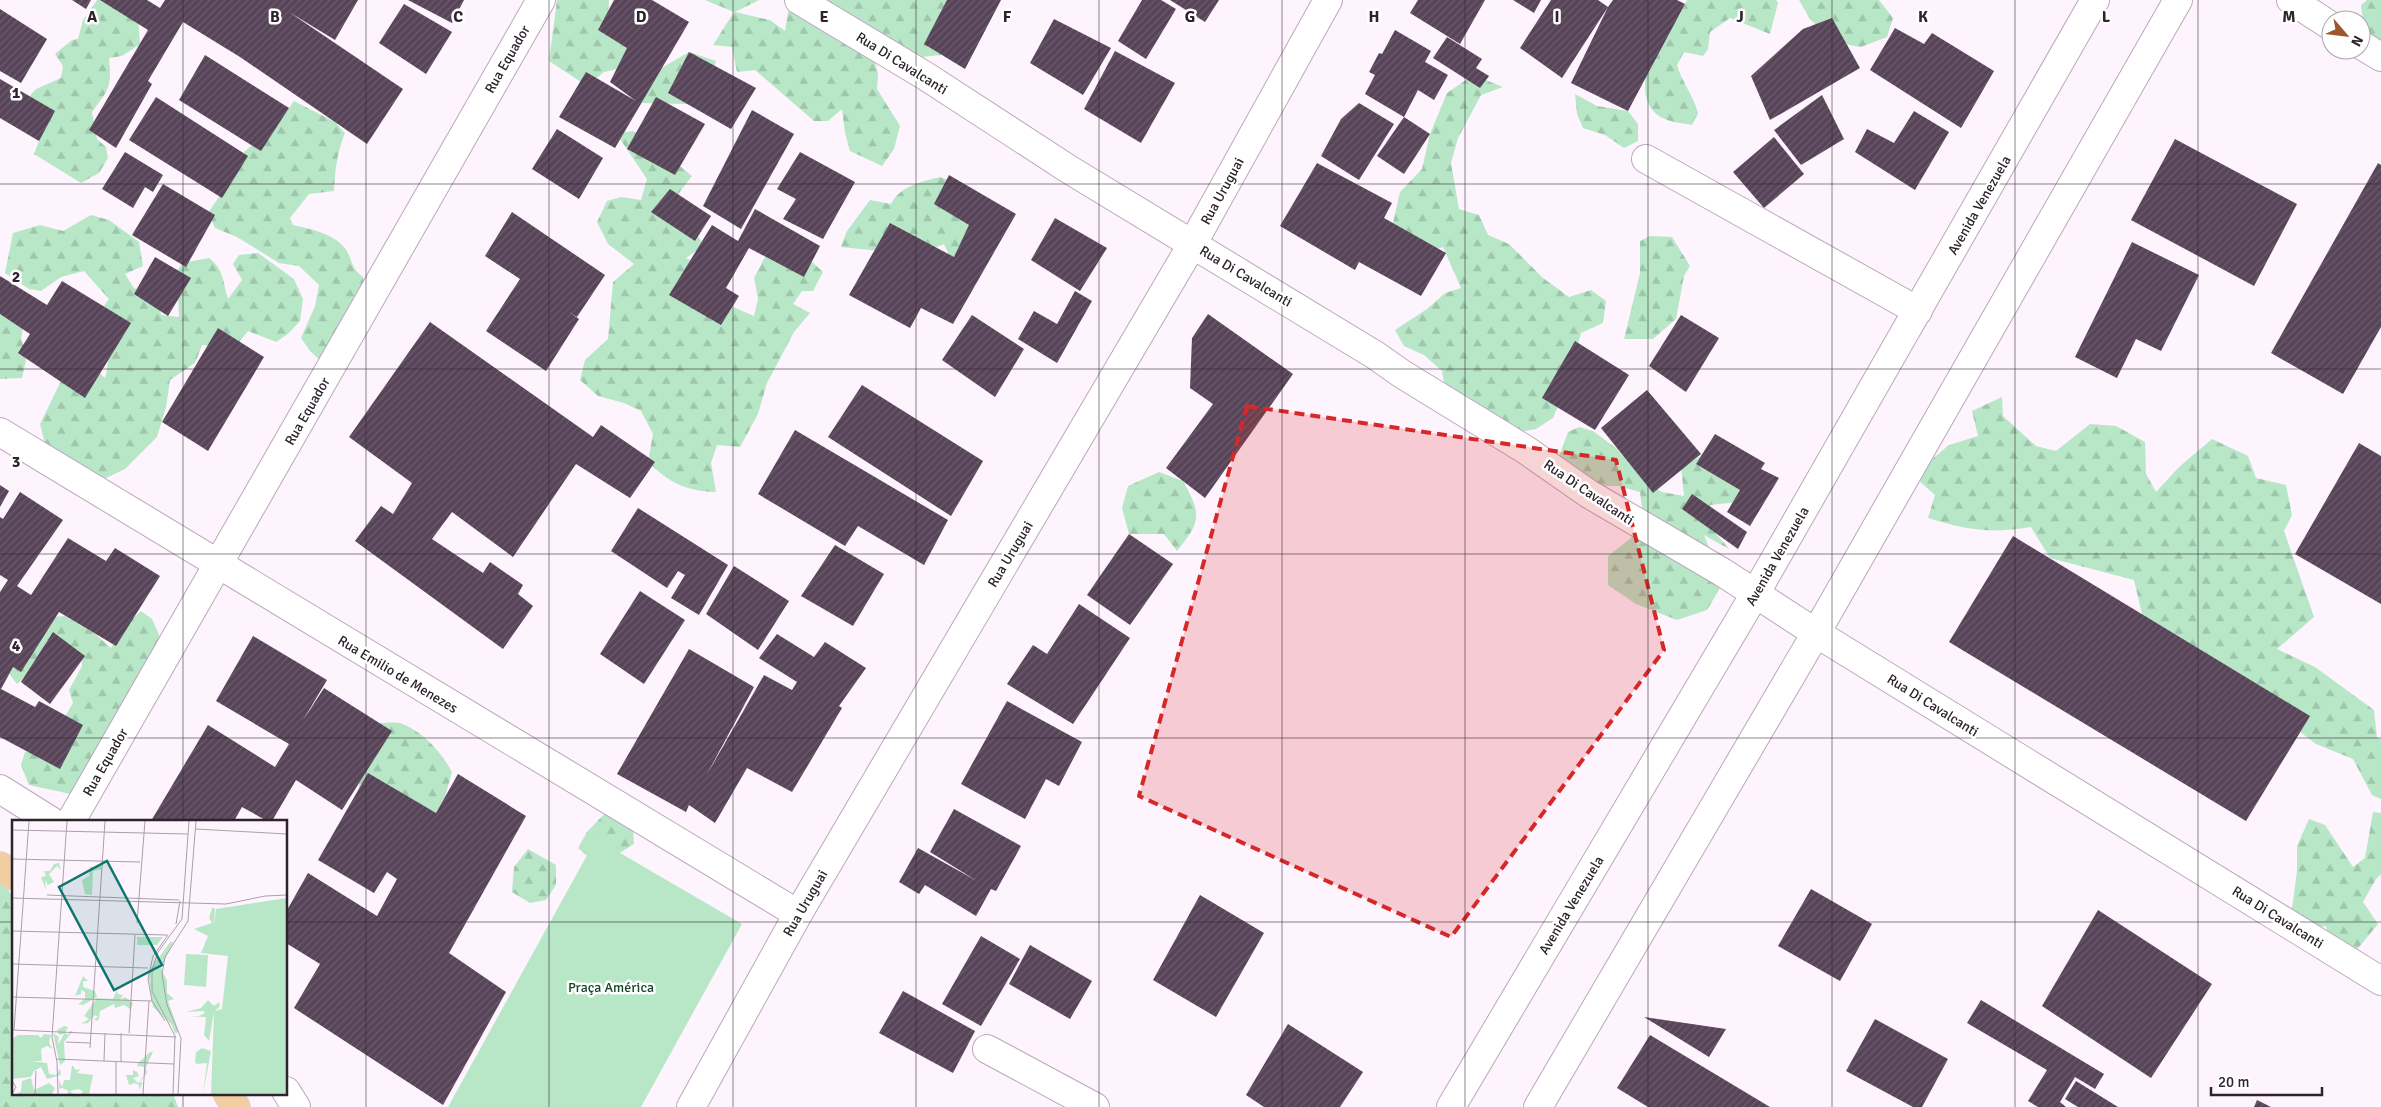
<svg xmlns="http://www.w3.org/2000/svg" width="2381" height="1107" viewBox="0 0 2381 1107" font-family="Signika,sans-serif">
<defs>
<pattern id="forest-firs" width="22" height="20" patternUnits="userSpaceOnUse" patternTransform="scale(1.25)"><rect width="22" height="20" fill="#b7e7c6"/><path d="M5 1l3.5 6h-7zM16 11l3.5 6h-7z" fill="#9ec6aa"/></pattern>
<pattern id="building-hatch" width="6" height="6" patternUnits="userSpaceOnUse" patternTransform="scale(1.25)"><rect width="6" height="6" fill="#584458"/><path d="M-1 1l2-2M0 6l6-6M5 7l2-2" fill="none" stroke="#6d5c6d"/></pattern>
</defs>
<rect width="100%" height="100%" fill="#fef4fe"/>
<g fill="url(#forest-firs)">
<path d="M 97,0 L 107,0 L 138,16 L 140,44 L 122,56 L 109,58 C 112,87 109,89 92,112 L 97,139 L 106,147 L 108,158 L 99,173 L 81,183 L 34,154 L 43,131 L 28,98 L 36,89 L 61,78 L 63,66 L 55,54 L 72,40 L 78,39 L 83,20 Z"/>
<polygon points="557,0 609,0 608,17 639,49 622,68 604,72 587,86 549,61"/>
<polygon points="705,0 759,0 735,12 770,20 785,31 789,6 794,0 946,0 950,4 955,37 941,55 922,57 888,39 874,58 878,74 877,89 900,126 894,149 882,166 850,151 845,133 842,109 828,121 814,121 755,70 737,72 732,47 713,45 734,12"/>
<path d="M 1687,0 L 1776,0 L 1778,3 L 1770,34 L 1730,18 L 1710,32 L 1708,49 L 1703,56 L 1684,52 L 1677,65 C 1682,83 1693,94 1698,113 L 1692,125 C 1683,123 1673,123 1665,119 C 1627,103 1654,47 1662,20 L 1679,16 Z"/>
<polygon points="1799,0 1879,0 1893,18 1887,37 1861,47 1833,42 1810,19"/>
<polygon points="2367,0 2381,0 2381,41 2374,42 2364,30 2361,5"/>
<polygon points="689,52 716,61 708,96 685,104 640,103 660,69"/>
<polygon points="1473,75 1503,87 1481,95 1458,138 1451,163 1459,209 1479,215 1488,235 1509,244 1543,278 1569,297 1591,290 1606,301 1603,323 1581,333 1567,385 1553,418 1536,429 1514,433 1447,400 1442,371 1424,355 1404,346 1395,330 1427,309 1445,293 1461,288 1443,247 1420,254 1392,227 1400,192 1422,169 1430,134 1447,93"/>
<polygon points="1575,94 1597,106 1628,111 1638,124 1638,141 1624,148 1605,135 1583,128 1577,114"/>
<path d="M 294,101 L 335,122 L 345,133 C 337,153 335,170 334,191 L 309,194 L 290,218 L 293,225 C 310,229 332,233 344,247 C 353,258 349,267 363,277 L 366,297 L 322,362 L 310,351 L 301,338 L 315,306 L 319,285 L 299,266 L 279,263 L 237,237 L 215,228 L 208,213 L 237,170 L 244,152 L 280,121 Z"/>
<path d="M 633,131 L 651,142 L 692,176 L 676,197 L 692,228 L 704,245 L 686,258 L 705,267 L 709,314 L 733,307 L 754,316 L 758,299 L 754,278 L 768,251 L 810,260 L 823,272 L 813,291 L 802,291 L 793,304 L 810,313 L 794,332 L 767,383 L 758,414 L 740,447 L 717,445 L 711,463 L 716,492 C 685,491 670,483 648,462 L 653,434 L 641,411 L 624,403 L 598,396 L 580,380 L 585,360 L 608,339 L 613,282 L 634,264 L 608,244 L 597,222 L 607,201 L 621,197 L 641,200 L 647,179 L 616,133 Z"/>
<path d="M 940,177 L 969,188 L 985,199 L 953,264 L 944,244 L 918,255 L 841,247 L 847,231 L 870,200 L 891,204 C 900,186 921,182 940,177 Z"/>
<path d="M 91,215 L 109,220 L 139,242 L 143,266 L 125,274 L 134,288 L 159,297 L 161,315 L 179,317 L 177,271 L 182,263 L 209,258 C 224,269 223,283 228,299 L 242,280 L 233,264 L 239,255 L 258,253 L 294,279 L 303,299 L 300,321 L 289,333 L 276,342 L 248,331 L 235,347 L 202,345 L 195,363 L 170,380 L 166,407 L 157,437 L 125,469 L 104,479 L 97,486 L 45,444 L 40,424 L 61,381 L 96,370 L 105,378 C 112,355 106,335 99,313 L 109,299 L 84,271 L 61,277 L 41,291 L 29,289 L 5,273 L 13,233 L 40,225 L 63,231 Z"/>
<polygon points="1650,236 1672,237 1690,266 1684,276 1676,319 1653,339 1624,339 1640,273 1640,241"/>
<polygon points="0,304 25,316 21,339 27,355 22,378 0,379"/>
<path d="M 2002,397 L 2003,416 L 2036,446 L 2056,451 L 2090,424 L 2116,426 L 2145,442 L 2146,474 L 2156,492 L 2179,467 L 2212,439 L 2248,456 L 2256,478 L 2286,485 L 2292,515 L 2284,531 L 2314,617 L 2277,649 L 2315,667 L 2374,710 L 2377,738 L 2381,739 L 2381,799 L 2372,795 L 2353,759 L 2316,744 L 2279,716 L 2148,639 L 2134,580 L 2050,558 L 2031,527 C 1990,534 1967,530 1928,518 L 1935,495 L 1920,482 L 1924,466 L 1949,445 L 1978,436 L 1972,411 Z"/>
<polygon points="1579,427 1593,431 1616,448 1647,483 1662,492 1684,496 1681,467 1717,448 1750,481 1739,502 1710,505 1713,530 1729,549 1704,535 1723,583 1707,610 1677,620 1636,604 1608,585 1608,556 1631,538 1644,524 1640,492 1618,486 1587,486 1559,457 1568,432"/>
<path d="M 1159,472 L 1183,481 C 1202,515 1201,521 1177,551 L 1164,534 L 1129,534 L 1122,508 L 1128,486 Z"/>
<path d="M 141,611 L 152,619 L 163,644 L 75,795 L 29,785 L 21,765 L 25,752 C 50,746 60,725 73,703 L 69,690 L 82,666 L 82,659 L 62,644 L 47,640 C 38,656 33,673 17,684 L 7,671 L 52,617 L 65,616 L 94,633 L 111,648 L 121,629 Z"/>
<path d="M 380,723 C 386,723 394,722 400,723 C 423,731 441,752 452,772 L 445,797 L 436,813 L 359,789 L 359,769 Z"/>
<polygon points="608,810 633,829 634,844 610,859 591,859 578,848 587,832"/>
<polygon points="2373,812 2381,813 2381,874 2376,879 2363,902 2378,924 2355,952 2332,951 2326,926 2289,931 2297,871 2297,846 2309,819 2325,825 2353,867 2365,858"/>
<polygon points="528,849 556,865 556,885 546,900 530,903 512,892 514,867"/>
<polygon points="0,879 14,898 14,1093 173,1093 178,1107 0,1107"/>
</g>
<polygon fill="#b7e7c6" points="596,839 742,924 641,1107 448,1107"/>
<g fill="url(#building-hatch)">
<polygon points="72,0 91,0 86,9"/>
<polygon points="100,0 147,0 160,8 165,0 358,0 335,40 289,12 403,89 367,144 240,57 183,22 148,81 152,84 116,148 89,130 148,30"/>
<polygon points="408,0 464,0 452,23"/>
<polygon points="614,0 652,0 689,22 615,148 559,117 586,72 636,101 610,82 627,48 598,30"/>
<polygon points="947,0 1001,0 965,69 924,44"/>
<polygon points="1142,0 1161,0 1176,9 1146,59 1118,41"/>
<polygon points="1170,0 1219,0 1205,22"/>
<polygon points="1418,0 1485,0 1460,44 1410,13"/>
<polygon points="1513,0 1541,0 1534,13"/>
<polygon points="1551,0 1598,0 1608,7 1613,0 1677,0 1685,4 1628,111 1571,83 1608,7 1562,78 1520,48"/>
<polygon points="404,4 452,32 426,74 379,43"/>
<polygon points="0,9 47,39 21,83 0,71"/>
<polygon points="1832,18 1860,68 1770,120 1751,76 1803,29"/>
<polygon points="1054,19 1111,48 1083,95 1030,63"/>
<polygon points="1895,28 1924,44 1932,33 1994,71 1961,128 1870,70"/>
<polygon points="1395,30 1431,51 1425,62 1448,75 1434,100 1418,90 1404,117 1365,94 1375,75 1369,72 1379,53 1382,54"/>
<polygon points="1447,37 1482,59 1476,68 1489,76 1480,88 1433,58"/>
<polygon points="1115,51 1175,83 1141,143 1084,109"/>
<polygon points="689,52 756,88 731,129 668,93"/>
<polygon points="205,55 289,108 261,151 179,100"/>
<polygon points="0,79 55,111 39,141 0,118"/>
<polygon points="1822,95 1844,139 1801,165 1774,130"/>
<polygon points="156,97 248,156 222,198 129,140"/>
<polygon points="656,97 705,124 675,175 627,149"/>
<polygon points="1359,103 1394,124 1359,180 1321,156 1341,119"/>
<polygon points="752,110 794,134 741,229 703,206"/>
<polygon points="1914,111 1949,132 1915,190 1855,152 1867,129 1894,143"/>
<polygon points="1404,117 1430,134 1404,174 1377,156"/>
<polygon points="557,129 603,158 579,199 532,169"/>
<polygon points="1774,137 1804,174 1764,208 1733,172"/>
<polygon points="2175,139 2297,204 2254,286 2131,220"/>
<polygon points="125,152 163,175 153,192 145,187 133,208 102,189"/>
<polygon points="800,152 855,182 823,239 783,219 796,199 777,189"/>
<polygon points="1317,163 1392,203 1384,218 1446,253 1421,296 1359,262 1355,270 1280,226"/>
<polygon points="2378,163 2381,165 2381,327 2343,394 2271,353"/>
<polygon points="949,175 1016,214 953,324 921,308 910,328 849,295 890,223 954,257 969,225 934,204"/>
<polygon points="163,184 215,215 186,267 132,235"/>
<polygon points="670,189 711,216 695,241 651,212"/>
<polygon points="755,209 820,246 804,277 749,248 726,288 739,296 721,325 669,295 712,225 738,241"/>
<polygon points="512,212 605,275 577,317 569,312 579,319 546,371 486,331 520,279 485,256"/>
<polygon points="1055,218 1107,248 1080,291 1031,260"/>
<polygon points="2132,242 2199,275 2161,351 2136,339 2117,378 2075,357"/>
<polygon points="155,257 191,278 168,316 134,294"/>
<polygon points="0,276 47,305 62,281 131,323 85,398 18,353 30,334 0,314"/>
<polygon points="1075,291 1092,301 1057,363 1018,339 1034,311 1057,324"/>
<polygon points="1208,314 1293,374 1205,498 1166,468 1213,404 1190,388 1192,338"/>
<polygon points="972,315 1024,349 995,397 942,360"/>
<polygon points="1681,315 1719,338 1686,392 1649,366"/>
<polygon points="430,322 593,437 601,425 655,462 630,498 576,464 513,557 452,512 432,539 483,573 490,562 523,585 518,594 533,606 503,649 355,541 381,506 393,514 412,483 349,437"/>
<polygon points="218,328 264,357 208,451 162,422"/>
<polygon points="1575,341 1629,375 1595,430 1542,398"/>
<polygon points="862,385 983,461 951,516 828,437"/>
<polygon points="1647,390 1701,454 1653,493 1601,428"/>
<polygon points="795,430 948,520 924,565 858,526 845,546 758,494"/>
<polygon points="1715,434 1765,463 1761,469 1779,478 1750,526 1727,512 1740,490 1696,464"/>
<polygon points="2359,443 2381,456 2381,604 2295,554"/>
<polygon points="0,485 9,491 0,507"/>
<polygon points="20,492 63,520 17,586 31,595 68,538 106,561 115,548 160,576 116,646 59,612 21,672 13,667 1,689 35,707 39,701 83,725 60,769 0,737 0,592 8,580 0,575 0,517 3,519"/>
<polygon points="1692,494 1747,532 1738,549 1682,509"/>
<polygon points="638,508 728,565 699,615 671,598 685,575 678,571 667,588 611,551"/>
<polygon points="1129,534 1173,564 1130,625 1087,595"/>
<polygon points="2013,536 2310,716 2246,821 1949,642"/>
<polygon points="835,545 884,574 853,626 801,596"/>
<polygon points="734,566 789,601 758,650 706,614"/>
<polygon points="640,591 685,620 644,684 600,654"/>
<polygon points="1079,604 1130,638 1073,724 1007,684 1033,645 1047,654"/>
<polygon points="53,632 85,656 50,704 21,682"/>
<polygon points="777,634 814,657 825,642 866,668 839,706 842,708 792,792 747,768 715,823 689,805 686,812 617,774 689,649 754,687 706,776 764,675 792,690 797,682 759,658"/>
<polygon points="253,636 327,680 302,722 324,688 392,731 342,810 296,780 272,821 267,821 242,807 234,821 151,821 208,725 275,767 289,744 216,701"/>
<polygon points="1007,701 1082,742 1059,786 1046,779 1025,819 961,784"/>
<polygon points="368,773 436,813 458,774 526,816 449,953 506,992 443,1105 294,1008 320,964 286,943 286,912 308,873 377,916 397,879 387,872 374,893 318,860"/>
<polygon points="954,809 1021,846 996,891 991,889 976,916 925,885 919,894 899,882 918,848 977,881 930,852"/>
<polygon points="1811,889 1872,924 1840,981 1778,946"/>
<polygon points="1200,895 1264,933 1216,1017 1153,980"/>
<polygon points="2098,910 2212,984 2151,1078 2042,1006"/>
<polygon points="981,936 1020,959 981,1026 942,1004"/>
<polygon points="1030,945 1092,981 1070,1019 1009,984"/>
<polygon points="903,991 975,1031 953,1073 879,1033"/>
<polygon points="1981,1000 2104,1074 2095,1089 2075,1077 2060,1102 2066,1107 2038,1107 2028,1101 2047,1070 1967,1023"/>
<polygon points="1644,1017 1726,1029 1709,1057"/>
<polygon points="1875,1019 1948,1059 1922,1107 1913,1107 1846,1071"/>
<polygon points="1288,1024 1363,1072 1340,1107 1264,1107 1246,1095"/>
<polygon points="1650,1035 1770,1107 1648,1107 1617,1088"/>
<polygon points="2076,1081 2118,1107 2078,1107 2065,1099"/>
<polygon points="2257,1100 2271,1107 2254,1107"/>
</g>
<g fill="none" stroke-linecap="round" stroke-linejoin="round">
<g stroke="#bda6bd" stroke-width="30">
<g id="minor">
<polyline points="799,0 927,77 1070,170 1375,355 1402,374 1526,450 1589,494 1722,572 1816,633 2381,981"/>
<polyline points="2291,0 2331,26"/>
<polyline points="2361,45 2381,57"/>
<polyline points="1646,159 1918,311"/>
<polyline points="0,432 798,914"/>
<polyline points="0,789 51,821"/>
<polyline points="71,821 541,0"/>
<polyline points="987,1049 1095,1107"/>
<polyline points="286,1091 296,1107"/>
<polyline points="691,1107 798,914 1193,243 1328,0"/>
</g>
</g>
<g stroke="#bda6bd" stroke-width="30">
<g id="secondary">
<polyline points="1451,1107 1755,594 2095,0"/>
<polyline points="1538,1107 1816,633 2178,0"/>
</g>
</g>
<g stroke="#d9d7d9" stroke-width="30">
<g id="primary">
<polyline points="0,866 14,876"/>
<polyline points="227,1093 236,1107"/>
</g>
</g>
<use href="#minor" stroke="#fff" stroke-width="28"/>
<use href="#secondary" stroke="#fff" stroke-width="28"/>
<use href="#primary" stroke="#f1cea2" stroke-width="28"/>
</g>
<path fill="#d62828" fill-opacity="0.2" stroke="#d62828" stroke-width="4" stroke-dasharray="10 6" stroke-linejoin="round" d="M 1247,406 L 1616,460 L 1664,650 L 1451,937 L 1139,796 Z"/>
<path fill="none" stroke="#2c232c" stroke-width="1" stroke-opacity="0.55" d="M 183,0 L 183,821M 366,0 L 366,1107M 549,0 L 549,1107M 733,0 L 733,1107M 916,0 L 916,1107M 1099,0 L 1099,1107M 1282,0 L 1282,1107M 1465,0 L 1465,1107M 1648,0 L 1648,1107M 1832,0 L 1832,1107M 2015,0 L 2015,1107M 2198,0 L 2198,1107M 0,184 L 2381,184M 0,369 L 2381,369M 0,554 L 2381,554M 0,738 L 2381,738M 0,922 L 14,922M 286,922 L 2381,922M 183,1093 L 183,1107"/>
<g text-anchor="middle" stroke-width="5" stroke-linejoin="round" paint-order="stroke">
<g font-size="14" fill="#2c232c" stroke="#fff">
<text transform="translate(507 59) rotate(-60)" y="5">Rua Equador</text>
<text transform="translate(902 63) rotate(32)" y="5">Rua Di Cavalcanti</text>
<text transform="translate(1222 191) rotate(-61)" y="5">Rua Uruguai</text>
<text transform="translate(1979 205) rotate(-60)" y="5">Avenida Venezuela</text>
<text transform="translate(1246 276) rotate(31)" y="5">Rua Di Cavalcanti</text>
<text transform="translate(307 411) rotate(-60)" y="5">Rua Equador</text>
<text transform="translate(1589 492) rotate(34)" y="5">Rua Di Cavalcanti</text>
<text transform="translate(1010 554) rotate(-59)" y="5">Rua Uruguai</text>
<text transform="translate(1777 556) rotate(-60)" y="5">Avenida Venezuela</text>
<text transform="translate(398 674) rotate(31)" y="5">Rua Emilio de Menezes</text>
<text transform="translate(1933 705) rotate(32)" y="5">Rua Di Cavalcanti</text>
<text transform="translate(105 762) rotate(-60)" y="5">Rua Equador</text>
<text transform="translate(805 903) rotate(-60)" y="5">Rua Uruguai</text>
<text transform="translate(1571 905) rotate(-59)" y="5">Avenida Venezuela</text>
<text transform="translate(2278 917) rotate(32)" y="5">Rua Di Cavalcanti</text>
</g>
<g font-size="14" fill="#15462a" stroke="#fff">
<text x="611" y="992">Praça América</text>
</g>
</g>
<g transform="translate(12 820)">
<rect width="275" height="275" fill="#fef4fe"/>
<path d="M 47,43 L 49,50 L 45,46 L 37,54 L 42,62 L 36,65 L 33,60 L 34,70 L 29,57 L 34,56 L 32,51 L 38,51 L 42,44 ZM 89,46 L 90,49 L 81,51 L 80,75 L 73,74 L 70,60 L 77,56 L 78,47 ZM 275,78 L 275,274 L 199,274 L 202,192 L 197,221 L 192,215 L 194,197 L 175,196 L 187,196 L 193,193 L 191,191 L 174,192 L 189,188 L 196,180 L 202,186 L 207,182 L 208,186 L 203,191 L 210,189 L 216,136 L 189,133 L 196,116 L 182,109 L 200,103 L 197,98 L 200,88 L 203,88 L 202,107 L 204,89 ZM 159,121 L 161,123 L 149,148 L 155,161 L 155,173 L 162,179 L 156,181 L 167,212 L 163,213 L 160,205 L 141,187 L 136,152 ZM 71,156 L 76,161 L 71,161 L 71,167 L 83,171 L 85,177 L 71,185 L 66,184 L 73,179 L 73,172 L 69,170 L 69,174 L 63,176 ZM 105,170 L 106,174 L 111,175 L 108,180 L 113,177 L 121,183 L 118,193 L 118,189 L 112,185 L 103,188 L 102,184 L 88,191 L 87,199 L 85,201 L 82,199 L 86,197 L 83,195 L 76,203 L 69,204 L 77,199 L 72,196 L 85,178 L 101,179 ZM 52,206 L 56,207 L 53,213 L 56,215 L 58,211 L 61,211 L 52,222 L 53,241 L 48,245 L 41,213 L 47,217 L 46,223 L 47,223 L 52,214 L 47,215 L 45,210 ZM 32,214 L 39,215 L 37,223 L 41,229 L 35,226 L 29,229 L 30,241 L 19,241 L 35,243 L 37,254 L 44,255 L 48,249 L 49,255 L 35,259 L 29,247 L 22,251 L 19,257 L 0,259 L 0,219 L 6,215 L 26,215 L 29,218 ZM 190,228 L 199,231 L 191,274 L 195,243 L 184,244 L 183,241 L 184,232 ZM 138,232 L 141,232 L 134,247 L 135,253 L 127,263 L 131,262 L 127,270 L 127,265 L 123,263 L 117,265 L 114,255 L 121,255 L 121,250 L 125,252 L 127,256 L 121,258 L 126,263 L 132,256 L 132,247 L 125,246 L 126,243 ZM 60,245 L 64,250 L 69,249 L 65,253 L 81,255 L 77,274 L 69,274 L 71,271 L 66,269 L 58,271 L 61,274 L 55,274 L 57,271 L 50,268 L 47,269 L 47,260 L 50,267 L 52,260 L 58,260 ZM 19,258 L 22,270 L 37,263 L 43,268 L 40,274 L 5,274 L 9,271 L 10,261 Z" fill="#b7e7c6"/>
<path d="M 125,117 L 151,117 L 145,125 L 125,125 ZM 174,134 L 196,135 L 194,167 L 172,165 Z" fill="#b7e7c6"/>
<path fill="none" stroke="#aaa0aa" stroke-width="1" d="M 184,9 L 275,14M 0,10 L 176,14M 0,39 L 128,42M 35,75 L 167,80M 0,78 L 214,84 L 253,76 L 275,75M 125,103 L 133,1M 164,104 L 168,81M 0,111 L 155,115M 0,144 L 136,148M 0,177 L 140,181M 153,201 L 140,181 L 136,159 L 141,136 L 156,115M 1,210 L 164,217M 2,210 L 17,1M 117,213 L 123,115M 54,222 L 78,223M 78,228 L 93,1M 45,239 L 162,244M 92,241 L 93,213M 104,241 L 104,274M 109,242 L 109,213M 0,261 L 4,267 L 0,274M 23,274 L 24,251M 46,274 L 45,242 L 40,217 L 55,1M 131,274 L 137,181M 161,274 L 163,216 L 140,171 L 140,150 L 146,132 L 170,99 L 177,1M 166,274 L 169,218 L 155,185 L 150,154 L 153,137 L 176,101 L 184,1"/>
<path fill="#0f766e" fill-opacity="0.15" stroke="#0f766e" stroke-width="2.5" d="M 95,41 L 150,145 L 102,170 L 47,67 Z"/>
<rect width="275" height="275" fill="none" stroke="#2c232c" stroke-width="2.5"/>
</g>
<g font-size="16" text-anchor="middle" font-weight="bold" fill="#2c232c" stroke="#fff" stroke-width="5" stroke-linejoin="round" paint-order="stroke">
<text x="92" y="22">A</text>
<text x="275" y="22">B</text>
<text x="458" y="22">C</text>
<text x="641" y="22">D</text>
<text x="824" y="22">E</text>
<text x="1007" y="22">F</text>
<text x="1190" y="22">G</text>
<text x="1374" y="22">H</text>
<text x="1557" y="22">I</text>
<text x="1740" y="22">J</text>
<text x="1923" y="22">K</text>
<text x="2106" y="22">L</text>
<text x="2289" y="22">M</text>
<text x="16" y="98">1</text>
<text x="16" y="282">2</text>
<text x="16" y="467">3</text>
<text x="16" y="651">4</text>
</g>
<g transform="translate(2346 35) rotate(118)"><circle r="24" fill="#ffffff" stroke="#aba7ab"/>
<path d="M0-4L9 19L0 12L-9 19Z" fill="#9c572a"/>
<text y="-8" font-size="14" font-weight="bold" text-anchor="middle" fill="#2c232c">N</text>
</g>
<path d="M2211 1087v8h111v-8" fill="none" stroke="#2c232c" stroke-width="2.5"/>
<text x="2218" y="1087" font-size="15" fill="#2c232c" stroke="#ffffff" stroke-width="4" paint-order="stroke">20 m</text>
</svg>
